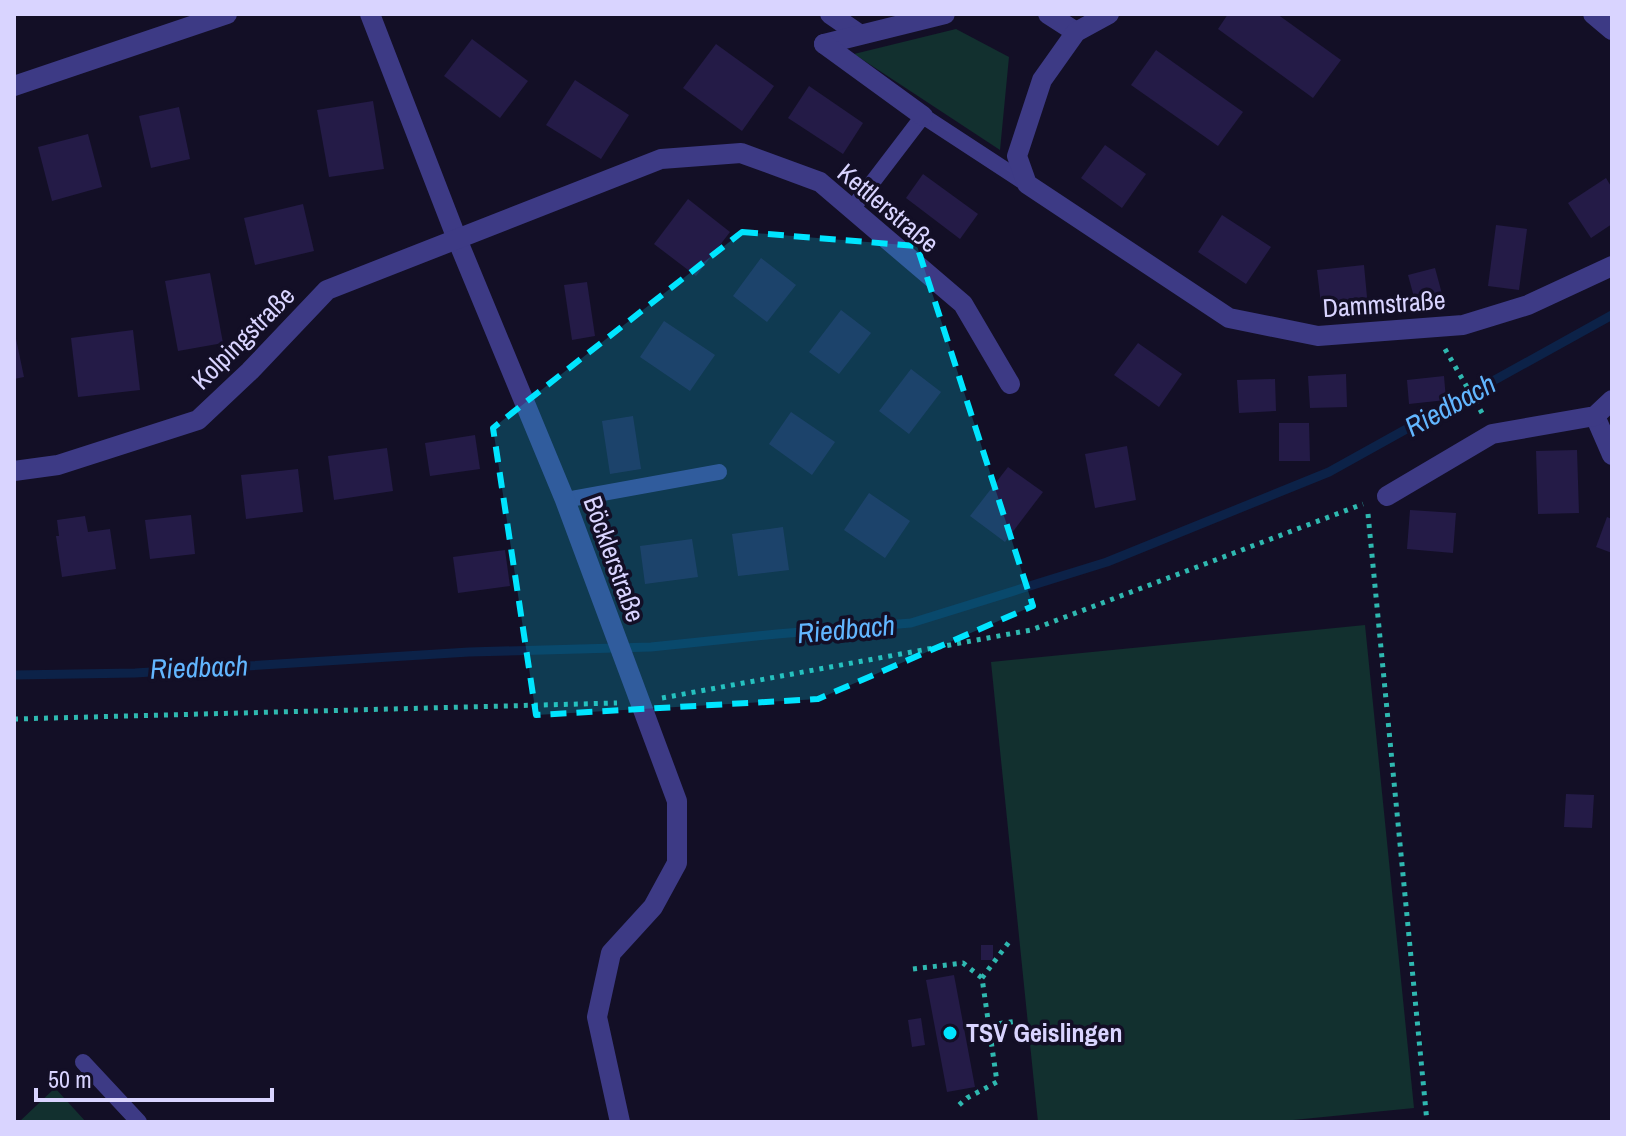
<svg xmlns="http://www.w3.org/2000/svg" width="1626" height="1136" viewBox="0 0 1626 1136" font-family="'Archivo Narrow',sans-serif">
<rect width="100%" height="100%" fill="#130f26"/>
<g fill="#12302f">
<polygon points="956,29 1009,57 1000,150 854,54"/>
<polygon points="1365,625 1414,1108 1273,1122 1038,1122 991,662"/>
<polygon points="55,1088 86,1122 19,1122"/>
</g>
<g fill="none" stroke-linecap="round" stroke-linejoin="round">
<polyline stroke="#0c2248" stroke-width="9" points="14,675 135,673 469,652 651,647 777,634 911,623 1107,562 1329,472 1612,315"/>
</g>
<g fill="#241b47">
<polygon points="1228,14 1277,14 1341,60 1313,98 1218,29"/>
<polygon points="472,39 528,81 500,118 444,76"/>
<polygon points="716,44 774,86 742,131 683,88"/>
<polygon points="1156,50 1243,112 1218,146 1131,85"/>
<polygon points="575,80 629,115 601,159 546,125"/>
<polygon points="809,86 863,123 843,154 788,118"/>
<polygon points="373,101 384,169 329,177 317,110"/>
<polygon points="179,107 190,159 151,168 139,116"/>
<polygon points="88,134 102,187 52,201 38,147"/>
<polygon points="1105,145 1146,174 1122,208 1081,178"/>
<polygon points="923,174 978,214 960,239 906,198"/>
<polygon points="1606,178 1612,188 1612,224 1591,238 1568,203"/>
<polygon points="688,199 730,232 696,276 654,244"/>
<polygon points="303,204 314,251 255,265 244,218"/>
<polygon points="1222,215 1271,247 1246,284 1198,252"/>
<polygon points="1496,225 1527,229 1519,290 1488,286"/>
<polygon points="761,258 796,285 767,322 733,296"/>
<polygon points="1364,265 1368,308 1322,313 1317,270"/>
<polygon points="1435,268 1445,305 1418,312 1408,275"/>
<polygon points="210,273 223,343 178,351 165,281"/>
<polygon points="587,282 595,336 572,340 564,285"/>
<polygon points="841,310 871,333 839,374 809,352"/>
<polygon points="664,321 715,355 690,391 640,357"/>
<polygon points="133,330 140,390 78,397 71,338"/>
<polygon points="14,334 15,334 24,377 14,379"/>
<polygon points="1138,343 1182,374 1159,407 1114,375"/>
<polygon points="911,369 941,392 909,434 879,411"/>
<polygon points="1346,374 1347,407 1310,408 1308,376"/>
<polygon points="1444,376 1446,400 1409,404 1407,380"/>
<polygon points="1275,379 1276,411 1239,413 1237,380"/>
<polygon points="791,412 835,442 812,475 769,444"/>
<polygon points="633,416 641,469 610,474 602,421"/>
<polygon points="1279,423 1309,423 1310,461 1279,461"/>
<polygon points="475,435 480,469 430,476 425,443"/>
<polygon points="1127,446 1136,500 1095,508 1085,454"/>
<polygon points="387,448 393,491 334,500 328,456"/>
<polygon points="1577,450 1579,513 1538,514 1536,451"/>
<polygon points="1008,467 1043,492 1005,542 970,516"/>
<polygon points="298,469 303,512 246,519 241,475"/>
<polygon points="869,493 910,521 885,558 844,530"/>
<polygon points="1410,510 1456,513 1453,553 1407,549"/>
<polygon points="191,515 195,554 150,559 145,520"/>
<polygon points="85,516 88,532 110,529 116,569 62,577 56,536 59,536 57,520"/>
<polygon points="1607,517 1612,519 1612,553 1596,547"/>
<polygon points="783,527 789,570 738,576 732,534"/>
<polygon points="692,539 698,577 645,584 640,546"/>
<polygon points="505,550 510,586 458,593 453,557"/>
<polygon points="1566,794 1594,795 1592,828 1564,827"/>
<rect x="981" y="945" width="12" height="15"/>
<polygon points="954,975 975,1087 947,1092 926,980"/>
<polygon points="921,1018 925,1045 912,1047 908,1020"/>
</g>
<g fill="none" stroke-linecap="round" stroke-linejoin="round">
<g stroke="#2fb8b0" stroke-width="5" stroke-dasharray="4 6" stroke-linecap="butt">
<polyline points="1445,349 1482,413"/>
<polyline points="1368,514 1427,1122"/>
<polyline points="662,698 1031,630 1363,504"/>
<polyline points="14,719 617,703"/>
<polyline points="913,969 963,963 982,978 997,1082 967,1098 959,1105"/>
<polyline points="982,978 1009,942"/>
<polyline points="989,1025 1018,1021"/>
</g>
<g stroke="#3d3a85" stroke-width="16">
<polyline points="852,209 923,116 1027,184"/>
<polyline points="565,500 719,472"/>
<polyline points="83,1062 139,1122"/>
</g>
<g stroke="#3d3a85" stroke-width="20">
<polyline points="370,14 457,239 565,500 677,801 677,863 653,907 611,953 597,1017 620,1122"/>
<polyline points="830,14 859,34"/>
<polyline points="1048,14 1076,32"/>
<polyline points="1109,14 1076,32 1042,80 1017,156 1027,184 1229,318 1318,336 1463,325 1528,305 1612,266"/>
<polyline points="1593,14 1612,30"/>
<polyline points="824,44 945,14"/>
<polyline points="824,44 923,116"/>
<polyline points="14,86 227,14"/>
<polyline points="1595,416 1612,455"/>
<polyline points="14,471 58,465 198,420 250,371 327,290 661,159 741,153 820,182 963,304 1010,384"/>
<polyline points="1387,496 1492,434 1595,416 1612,400"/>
</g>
</g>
<path fill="#00e5ff" fill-opacity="0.2" stroke="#00e5ff" stroke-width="6" stroke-dasharray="16 10" stroke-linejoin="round" d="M 742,232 L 917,246 L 1033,606 L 818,699 L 536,715 L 493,428 Z"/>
<circle fill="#00e5ff" stroke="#130f26" stroke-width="3" cx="950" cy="1033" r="8"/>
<g text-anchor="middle" stroke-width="7" stroke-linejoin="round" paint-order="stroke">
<g font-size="26" fill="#d9d4ff" stroke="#130f26">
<text transform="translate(888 208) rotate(40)" y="9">Kettlerstraße</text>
<text transform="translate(1384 304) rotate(-4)" y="9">Dammstraße</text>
<text transform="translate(243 338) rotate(-45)" y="9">Kolpingstraße</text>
<text transform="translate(614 559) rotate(70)" y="9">Böcklerstraße</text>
</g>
<g font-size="26" font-weight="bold" fill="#d9d4ff" stroke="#130f26" text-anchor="start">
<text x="966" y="1042">TSV Geislingen</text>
</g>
<g font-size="28" font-style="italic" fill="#62b6ff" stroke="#130f26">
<text transform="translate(1450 405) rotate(-29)" y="10">Riedbach</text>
<text transform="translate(846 629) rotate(-5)" y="10">Riedbach</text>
<text transform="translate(199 667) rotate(-2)" y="10">Riedbach</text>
</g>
</g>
<rect width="1626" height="1136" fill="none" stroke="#d9d4ff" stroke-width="32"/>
<path d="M36 1088v12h236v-12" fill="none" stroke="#d9d4ff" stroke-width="4"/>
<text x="48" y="1088" font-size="24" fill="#d9d4ff" stroke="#130f26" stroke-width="6" paint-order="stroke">50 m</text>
</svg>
